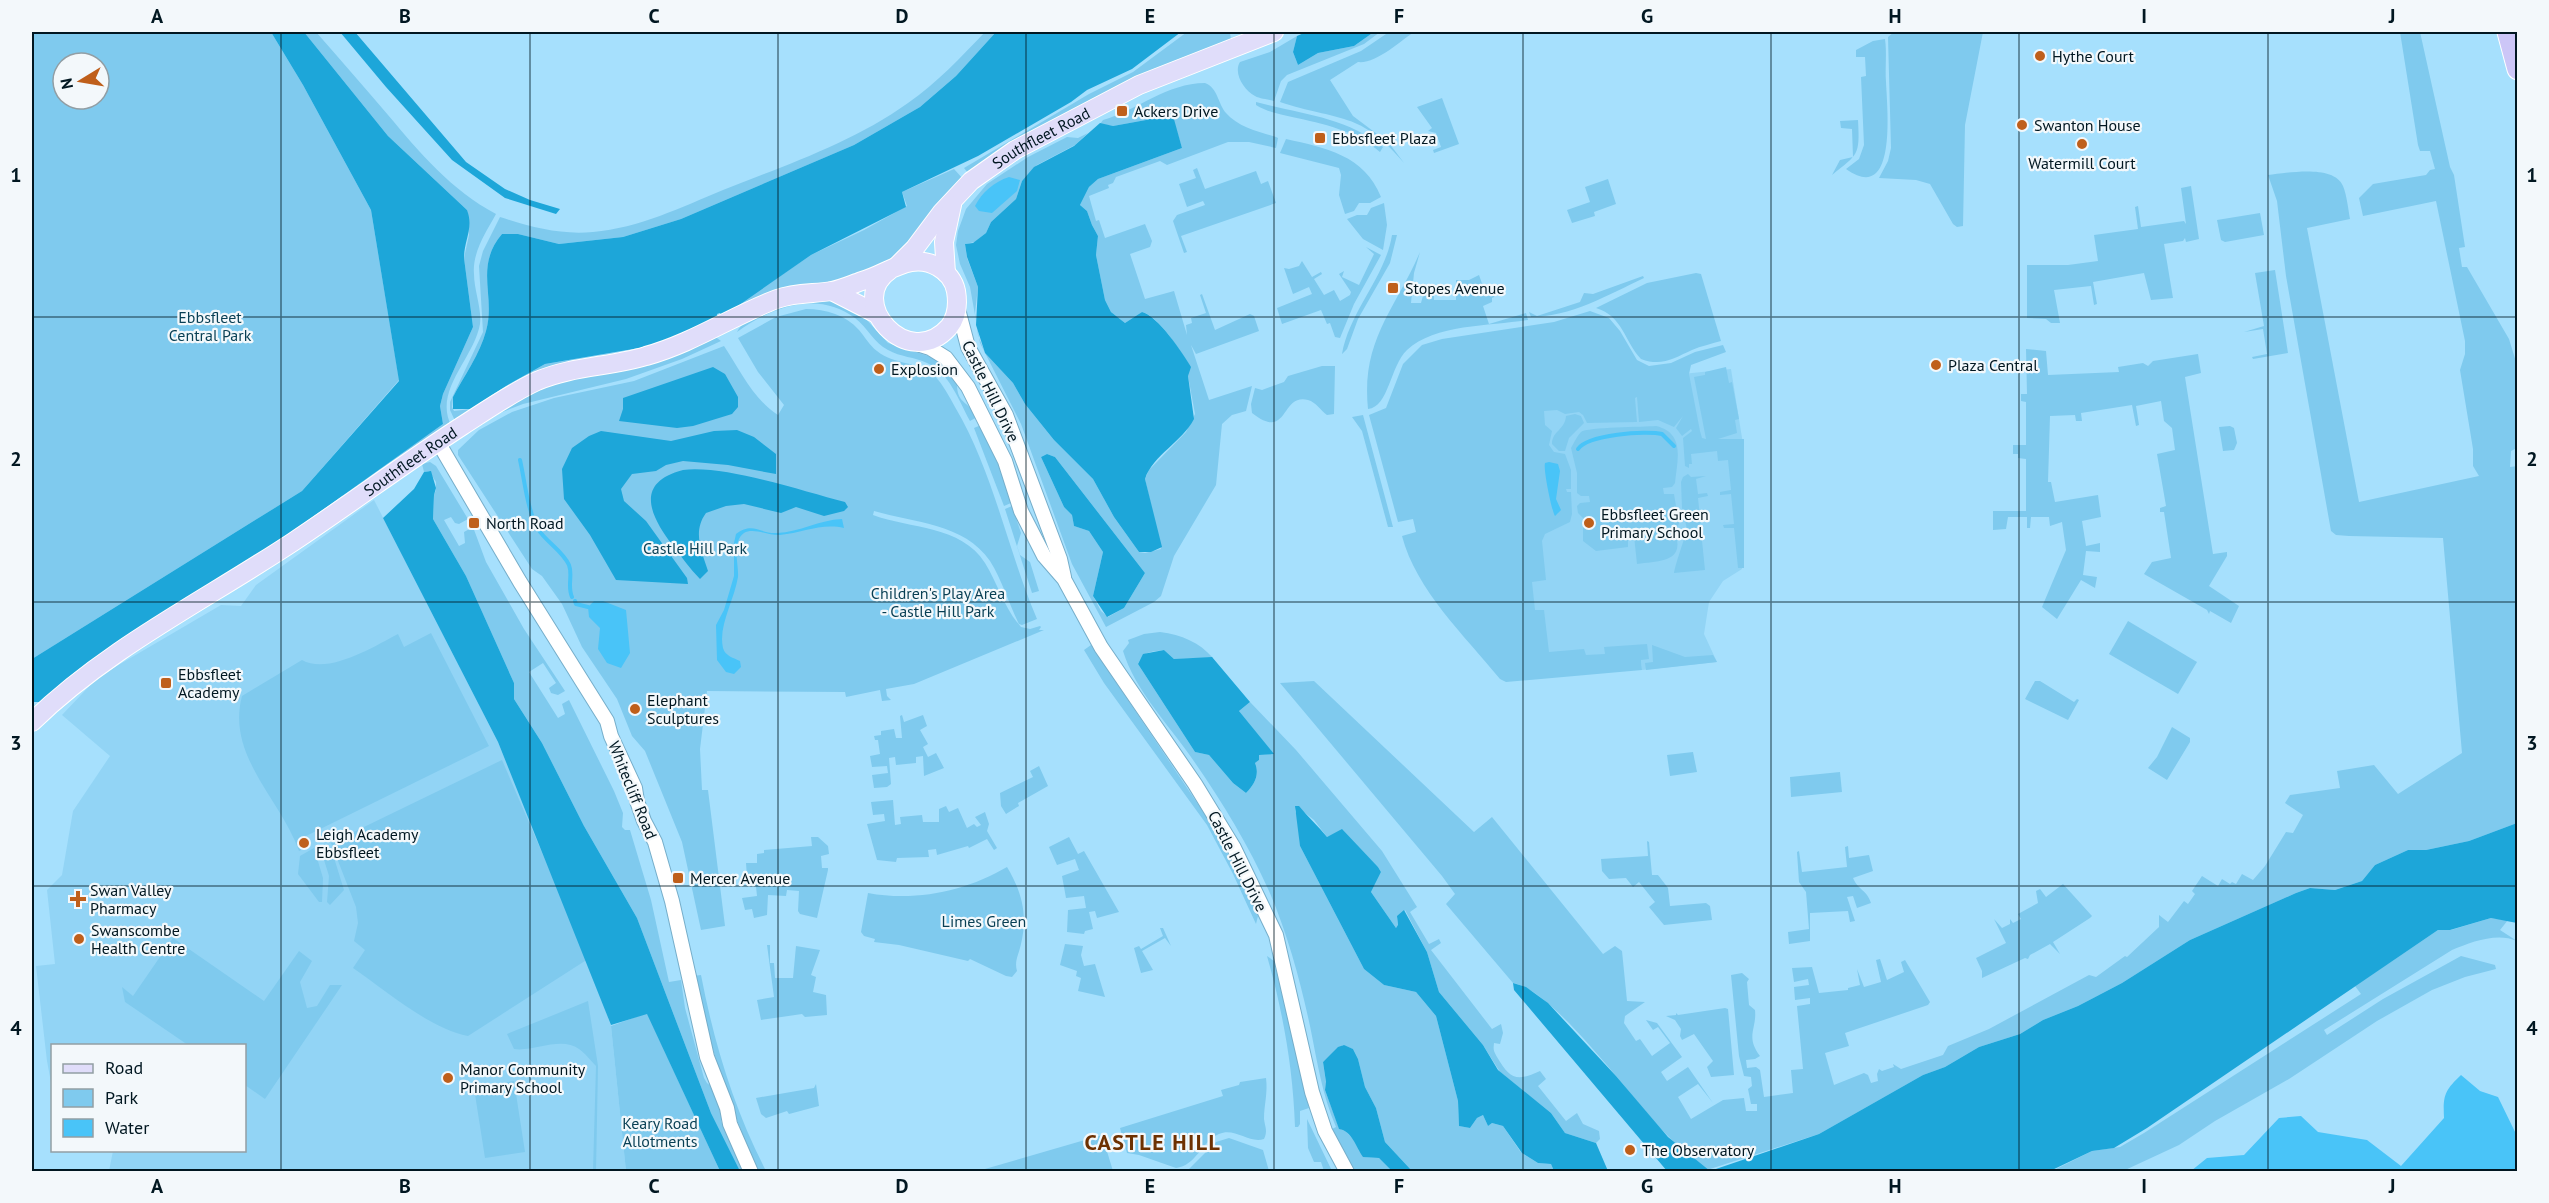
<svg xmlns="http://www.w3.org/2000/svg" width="2549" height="1203" viewBox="0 0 2549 1203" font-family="'PT Sans',sans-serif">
<rect width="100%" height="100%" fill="#a6e0fd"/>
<g fill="#92d4f5">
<polygon points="1731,369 1743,444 1742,569 1723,581 1709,602 1704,634 1717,662 1642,670 1641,660 1519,671 1427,439 1673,375"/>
<polygon points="374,500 498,742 596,982 611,1026 626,1171 109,1171 113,1151 244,1150 244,1046 52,1046 52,1088 47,1061 36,966 55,964 47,890 62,875 73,811 110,756 62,715 98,677 221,605 241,606 256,585"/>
</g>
<g fill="#7fcaee" fill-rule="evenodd">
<path d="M 32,32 L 271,32 L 303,85 L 371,210 L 399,380 L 302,491 L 32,659 ZM 63,63 L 99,63 L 99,99 L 63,99 Z"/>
<path d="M 304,32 L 316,32 C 340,59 364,87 388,115 C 420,153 451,190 496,214 C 486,232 472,253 474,274 C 474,290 482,309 480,324 C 474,359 432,391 452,427 L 345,499 L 342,494 L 443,424 L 440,406 L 443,394 L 473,327 L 464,258 L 469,235 L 467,210 L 388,136 Z"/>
<path d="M 985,32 L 996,32 L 956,76 L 920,107 L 854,145 L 681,219 L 623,237 L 559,244 L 518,234 L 502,234 C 474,267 496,296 486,331 C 480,354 464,376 453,397 L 452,407 L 454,411 L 471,409 L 506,386 L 545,364 L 637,349 L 718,318 L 811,255 L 864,230 L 907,206 L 902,192 L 954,169 L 964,180 L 903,250 L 875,269 L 615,357 L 456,423 L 450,410 L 450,402 L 483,332 L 479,266 L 483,251 L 500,217 C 531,227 560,235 593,232 C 639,228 682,207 723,190 C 786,165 852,143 908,103 C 937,83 961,57 985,32 Z"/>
<polygon points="1187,32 1234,32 1230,33 1231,39 1154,69 1116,88 969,174 964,168 1089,94 1133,72"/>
<path d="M 1380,32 L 1364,44 L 1287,75 L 1281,81 L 1274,101 C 1268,99 1260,99 1255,96 C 1244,90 1233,73 1240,62 L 1270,52 L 1297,36 L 1293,52 L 1298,65 L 1318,53 L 1354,46 L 1371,34 Z"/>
<path d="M 1389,32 L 1414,32 C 1399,42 1376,64 1358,62 L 1330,80 L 1353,116 L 1389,143 L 1404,163 C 1361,111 1338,121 1280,102 L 1288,82 L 1361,51 Z"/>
<polygon points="1894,32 1983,32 1965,125 1963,226 1957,227 1953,224 1930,184 1916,180 1879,178 1888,161 1891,148 1888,37"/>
<path d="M 2400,32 L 2420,32 L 2450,167 L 2454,175 L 2465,247 L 2459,248 L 2462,267 L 2467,267 L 2509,339 L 2517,365 L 2517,448 L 2511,451 L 2510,467 L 2518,466 L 2517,823 L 2469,841 L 2426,850 L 2408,850 L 2375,865 L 2362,881 L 2335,890 L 2310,888 L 2296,893 L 2190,940 L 2122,983 L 2078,1006 L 2043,1020 L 2020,1034 L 1979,1047 L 1945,1067 L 1923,1075 L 1819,1134 L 1707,1170 C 1695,1159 1680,1149 1669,1137 C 1634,1103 1556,991 1513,983 L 1446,904 L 1455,894 L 1442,876 L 1280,683 L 1314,681 L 1474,832 L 1492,817 L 1603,954 L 1615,946 L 1622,951 L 1627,1001 L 1645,1002 L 1625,1016 L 1624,1023 L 1636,1041 L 1640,1039 L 1652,1056 L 1670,1043 L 1658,1027 L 1653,1030 L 1646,1020 L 1657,1023 L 1682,1057 L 1661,1072 L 1667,1081 L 1688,1067 L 1713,1103 L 1698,1084 L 1678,1097 L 1691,1119 L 1723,1100 L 1744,1098 L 1746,1111 L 1757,1111 L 1757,1104 L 1751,1104 L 1748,1089 L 1752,1086 L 1751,1077 L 1744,1076 L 1739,1056 L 1731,975 L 1742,973 L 1749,979 L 1747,982 L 1749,1005 L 1755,1010 C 1757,1029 1745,1036 1760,1056 L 1755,1059 L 1746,1060 L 1747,1068 L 1756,1067 L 1760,1070 L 1764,1097 L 1793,1093 L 1791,1070 L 1803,1069 L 1797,1006 L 1810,1004 L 1810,998 L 1795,1000 L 1794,987 L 1809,985 L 1808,979 L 1794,982 L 1792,968 L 1812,967 L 1819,993 L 1848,990 L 1848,988 L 1860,985 L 1857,969 L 1864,987 L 1881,982 L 1876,960 L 1880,959 L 1887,980 L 1904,972 L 1901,962 L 1905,960 L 1930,1002 L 1928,1005 L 1845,1033 L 1849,1046 L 1825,1053 L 1834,1085 L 1864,1073 L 1868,1075 L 1871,1083 L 1878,1081 L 1877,1074 L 1879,1069 L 1882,1071 L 1894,1067 L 1893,1064 L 1901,1069 L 1943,1055 L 1948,1046 L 1989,1029 L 2089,975 L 2096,977 L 2125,956 L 2127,957 L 2159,927 L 2159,915 L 2168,922 L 2184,901 L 2188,904 L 2195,894 L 2192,891 L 2202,876 L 2218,886 L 2222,879 L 2230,884 L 2232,882 L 2236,884 L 2242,874 L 2253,880 L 2265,866 L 2286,832 L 2293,833 L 2303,815 L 2285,803 L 2290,795 L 2340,788 L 2337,771 L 2374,765 L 2398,794 L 2462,753 L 2443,538 L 2349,536 L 2336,535 L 2331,531 L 2286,276 L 2277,201 L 2268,175 C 2287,173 2334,164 2343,186 C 2347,196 2348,208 2350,219 L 2307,228 L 2359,502 L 2479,476 L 2473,466 L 2473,449 L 2460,370 L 2465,354 L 2465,341 L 2436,201 L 2363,216 L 2359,198 L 2373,184 L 2426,175 L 2430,170 L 2435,169 L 2430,151 L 2420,151 L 2418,145 Z"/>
<path d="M 1885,39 C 1887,53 1885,68 1886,82 C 1887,107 1898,206 1846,169 L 1859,159 L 1864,145 L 1861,77 L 1866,76 L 1865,57 L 1856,57 L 1856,50 L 1873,41 Z"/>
<path d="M 1205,83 C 1218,88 1218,104 1226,113 C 1238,127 1259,132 1276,137 L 1278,138 L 1276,148 L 1249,142 L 1228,142 L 1167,165 L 1160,161 L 1116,177 L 1113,183 L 1108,185 L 1109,188 L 1089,196 L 1096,221 L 1099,220 L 1105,238 L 1145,224 L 1152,241 L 1150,247 L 1130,254 L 1145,299 L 1174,291 L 1187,335 L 1186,325 L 1192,323 L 1191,318 L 1206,313 L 1200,295 L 1202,294 L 1215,330 L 1250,314 L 1254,316 L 1259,331 L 1196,354 L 1191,345 L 1209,400 L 1252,386 L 1246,411 L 1232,415 L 1222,424 L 1216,485 L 1174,556 L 1161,596 L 1154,602 L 1106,627 L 1072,564 L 1021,424 L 980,343 L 970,287 L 960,264 L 956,245 L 958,231 L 966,209 L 987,184 L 1028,157 L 1067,137 L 1078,138 L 1088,133 L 1075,145 L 1037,165 L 1022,181 L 1016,199 L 991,222 L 986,233 L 975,242 L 965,244 L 967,258 L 978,287 L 975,313 L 978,335 L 985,353 L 1013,383 L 1025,404 L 1054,440 L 1093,479 L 1114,517 L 1139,552 L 1145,553 L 1161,549 L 1145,479 L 1149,470 L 1186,432 L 1195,414 L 1188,376 L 1189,364 C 1179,350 1159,316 1142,312 L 1125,323 L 1111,312 L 1105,300 L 1096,255 L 1098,236 L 1092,225 L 1087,211 L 1080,205 L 1089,187 L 1098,179 L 1182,148 L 1171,112 L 1146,120 L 1113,126 L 1100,124 L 1103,120 C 1138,110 1167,83 1205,83 ZM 1047,454 L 1055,457 L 1145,573 L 1124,608 L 1108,617 L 1101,611 L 1093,596 L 1103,552 L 1089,531 L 1074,526 L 1072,515 L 1064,507 L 1041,457 Z"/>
<polygon points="1442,98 1459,144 1434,153 1433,150 1441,147 1436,133 1428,131 1432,128 1417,107"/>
<path d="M 1256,102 C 1301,114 1346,117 1383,147 L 1380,152 C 1354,130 1324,124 1292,117 C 1280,114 1267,112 1256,105 Z"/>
<path d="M 1858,120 C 1860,156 1858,154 1832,175 L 1840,160 L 1853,157 L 1852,129 L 1841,128 L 1840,121 Z"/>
<path d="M 1286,139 C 1326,148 1364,155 1381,197 L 1370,203 L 1359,203 L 1354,211 L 1345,214 L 1339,195 L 1341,175 L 1339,168 L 1280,153 Z"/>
<polygon points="1197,168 1205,189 1256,171 1261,184 1268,181 1276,203 1181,236 1187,252 1184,253 1173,221 1177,215 1205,205 1203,201 1187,207 1179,184 1196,178 1193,170"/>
<polygon points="1608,179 1616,204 1594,212 1595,216 1572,223 1567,210 1590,202 1585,187"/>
<polygon points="2191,186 2199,239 2186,242 2185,238 2183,241 2164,244 2173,298 2151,300 2144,273 2093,282 2097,304 2094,305 2091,286 2054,290 2060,323 2051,323 2046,319 2027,318 2027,265 2068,265 2098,261 2094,235 2138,229 2135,207 2138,206 2141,227 2184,221 2186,224 2181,188"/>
<polygon points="1384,203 1387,225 1383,250 1363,239 1347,219 1357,215 1367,215 1371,208"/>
<polygon points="2260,213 2264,235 2225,242 2221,240 2217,220"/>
<path d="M 1392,235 L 1397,235 L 1390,263 L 1358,319 L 1347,349 L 1342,354 C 1350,310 1385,278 1392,235 Z"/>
<polygon points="1366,247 1381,255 1354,304 1340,338 1335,337 1330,323 1327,324 1321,310 1282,324 1277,308 1312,294 1309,287 1293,294 1284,268 1289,269 1299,266 1302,261 1312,277 1321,272 1322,274 1314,279 1324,295 1334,290 1340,301 1350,295 1351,292 1339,274 1344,271 1342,277 1359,285 1374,254"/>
<path d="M 1420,252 L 1414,273 L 1411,303 L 1421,303 L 1424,292 L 1434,292 L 1434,300 L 1456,300 L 1456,280 L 1469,280 L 1479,275 L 1485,292 L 1494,289 L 1496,296 L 1492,298 L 1492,302 L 1483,306 L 1489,324 L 1526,313 L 1528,320 C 1492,326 1435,324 1407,350 C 1390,366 1389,407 1368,409 C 1361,340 1395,310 1420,252 Z"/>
<polygon points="2275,270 2288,353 2253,359 2252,357 2267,354 2263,329 2244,332 2264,326 2255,273"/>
<path d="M 1696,273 L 1701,274 L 1721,341 C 1711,344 1701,346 1692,350 C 1674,358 1662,367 1641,359 C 1624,341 1623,316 1596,308 L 1647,283 Z"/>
<path d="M 1643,276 L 1644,278 C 1608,295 1570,317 1531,317 L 1529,312 L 1537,316 L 1580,302 L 1584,293 L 1593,294 Z"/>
<path d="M 828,300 L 837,302 L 864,317 L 888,343 L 934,358 L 957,380 C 956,405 967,399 977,417 L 970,421 C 959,401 949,372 927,363 C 915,357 900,357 888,350 C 874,343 868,328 855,318 C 818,290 771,307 737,332 C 748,309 806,302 828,300 Z"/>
<path d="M 806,309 C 826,309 846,315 859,330 C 865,337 870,346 877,351 C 894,365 918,361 935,376 C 943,385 949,396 955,407 C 994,473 1007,549 1037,619 L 1022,625 L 1019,624 C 1009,604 1002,580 990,561 C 964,523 914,523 874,511 L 873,515 C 910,529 961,525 985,563 C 998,584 1004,608 1021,627 L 1030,629 L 1040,626 L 1041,627 L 1039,630 L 1044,630 L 914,684 L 886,689 L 887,696 L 891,700 L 882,701 L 880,690 L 846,697 L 845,692 L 707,691 L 700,749 L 702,790 L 708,790 L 725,926 L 701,930 L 682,842 L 645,751 L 632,736 L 617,699 L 582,647 L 562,604 L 542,576 L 532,569 L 458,455 L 458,450 L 479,430 L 512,412 L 554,398 L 634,381 L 724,346 C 740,370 753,399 778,415 L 784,405 L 758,372 L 738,338 L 776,317 Z"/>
<path d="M 1590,311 L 1609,318 L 1620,331 L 1637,360 L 1649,366 L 1671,363 L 1695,352 L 1723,345 L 1726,352 L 1691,365 L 1689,374 L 1700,431 L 1702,438 L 1706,439 L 1694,377 L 1705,375 L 1705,372 L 1726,367 L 1729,383 L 1732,382 L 1739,419 L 1735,420 L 1737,433 L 1718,439 L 1744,439 L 1744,568 L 1738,568 L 1734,528 L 1724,528 L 1723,525 L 1734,524 L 1731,494 L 1720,495 L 1720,492 L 1731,490 L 1728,460 L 1718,461 L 1717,451 L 1691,454 L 1692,464 L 1689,464 L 1689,468 L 1685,466 L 1683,438 L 1692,431 L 1691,429 L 1682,436 L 1676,428 L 1683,416 L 1674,427 L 1658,420 L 1639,422 L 1637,397 L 1635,398 L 1637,422 L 1587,423 L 1583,415 L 1579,412 L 1565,414 L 1557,410 L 1544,411 L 1545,425 L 1552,431 L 1549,445 L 1554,452 L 1565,454 L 1571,470 L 1571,489 L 1566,489 L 1567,492 L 1571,492 L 1572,514 L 1570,522 L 1545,534 L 1542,541 L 1546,580 L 1532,582 L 1535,610 L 1544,610 L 1549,652 L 1584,649 L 1586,655 L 1605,654 L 1604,647 L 1647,644 L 1649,659 L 1641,660 L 1642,670 L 1506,682 L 1500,679 C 1465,636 1416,590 1402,536 L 1416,532 L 1413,519 L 1398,522 L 1369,415 L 1386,408 L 1403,364 L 1422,345 L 1442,339 L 1554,322 Z"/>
<polygon points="712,338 717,338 721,341 682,359 626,379 523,404 500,413 467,434 463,432 512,401 553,382"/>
<polygon points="2026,349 2046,351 2048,375 2119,372 2118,367 2143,363 2148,366 2153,361 2198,354 2201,373 2185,377 2213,554 2227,552 2227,556 2209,586 2239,606 2231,623 2210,611 2209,614 2207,610 2144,574 2152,562 2171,558 2164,512 2160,512 2160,508 2166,506 2157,454 2175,450 2172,428 2164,421 2161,401 2136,406 2139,425 2136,426 2132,405 2081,413 2082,421 2076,421 2075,415 2050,416 2048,482 2051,482 2055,502 2098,495 2101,517 2082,521 2086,546 2100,543 2100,552 2086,551 2083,575 2097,577 2095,588 2081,580 2057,619 2042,607 2066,550 2062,522 2050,526 2049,517 2031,517 2030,528 2027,528 2027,517 2008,517 2006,529 1993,530 1993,511 2026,511 2026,459 2018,458 2018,454 2013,454 2013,445 2026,445 2026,402 2021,401 2021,394 2027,394"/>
<path d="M 1322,366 L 1335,366 L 1334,414 L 1327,415 C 1321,411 1316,402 1308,400 C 1280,393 1289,442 1252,413 L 1251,404 L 1255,388 L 1262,390 L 1284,382 L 1288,376 Z"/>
<path d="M 1575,414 L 1581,416 L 1584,423 L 1569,438 L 1565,451 L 1559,451 L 1552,444 C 1552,431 1565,430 1566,416 Z"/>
<polygon points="1363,415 1393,527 1388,527 1362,431 1352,417"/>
<polygon points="981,425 1001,471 1011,503 1004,506 974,428"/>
<path d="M 1656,426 C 1686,433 1677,461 1675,483 L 1672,487 L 1663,488 L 1664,494 L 1674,494 L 1679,524 L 1674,530 C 1687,562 1661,561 1637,564 L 1634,536 L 1628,537 L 1628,547 L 1596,551 L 1583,541 L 1583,518 L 1578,513 L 1577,506 L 1580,503 L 1590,502 L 1589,496 L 1581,496 L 1577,493 L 1577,473 L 1571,448 C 1574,443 1577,436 1581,432 C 1587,427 1644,427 1656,426 Z"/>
<polygon points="2230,426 2234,428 2237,443 2234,450 2223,451 2219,427"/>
<polygon points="430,462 436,466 468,519 459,524 455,523 451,517 444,520 459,546 465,543 464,532 473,527 486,562 524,629 565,691 558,695 551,693 549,688 556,683 543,663 529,672 558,718 565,714 562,704 569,700 614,791 623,813 622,827 625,830 630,830 651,900 669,982 681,980 685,1008 704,1078 707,1083 717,1091 723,1107 721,1121 744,1171 740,1171 711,1113 637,918 584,826 542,743 514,699 514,683 466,576 433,519 434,495 436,490 436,482 429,471 424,472 422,464"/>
<polygon points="1688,474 1691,477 1706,476 1696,479 1698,494 1707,493 1708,496 1698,498 1701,527 1687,529 1682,508 1681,482 1683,477"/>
<polygon points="1012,506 1021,533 1017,546 1020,555 1030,562 1039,591 1032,593 1005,509"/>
<path d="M 1701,531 L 1705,570 L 1674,573 C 1674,569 1685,535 1687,532 Z"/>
<polygon points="2128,621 2197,662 2178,694 2109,654"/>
<path d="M 1160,632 C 1182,635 1199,642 1213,658 L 1174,659 L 1164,650 C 1150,652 1144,651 1138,664 L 1195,752 L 1209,755 L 1233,783 L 1246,793 C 1254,785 1260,775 1255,763 L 1259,760 L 1259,755 L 1273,754 L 1239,711 L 1250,702 L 1296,750 L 1382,851 L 1417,907 L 1410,912 L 1429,944 L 1439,939 L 1441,943 L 1431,950 L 1492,1029 L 1501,1024 L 1503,1033 L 1500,1044 L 1494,1043 C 1493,1051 1494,1051 1497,1057 C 1510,1079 1516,1082 1540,1071 L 1546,1079 L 1538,1086 L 1566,1121 L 1577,1113 L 1583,1124 L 1599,1131 L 1600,1139 L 1596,1143 L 1565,1133 L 1551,1113 L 1500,1072 L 1483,1045 L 1439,992 L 1427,952 L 1405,910 L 1397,918 L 1398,926 L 1396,928 L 1371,892 L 1381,872 L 1378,867 L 1342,830 L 1327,837 L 1314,820 L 1296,806 L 1295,811 L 1299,821 L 1300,846 L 1364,969 L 1384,985 L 1416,992 L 1436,1016 L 1458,1101 L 1459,1126 L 1470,1128 L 1477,1118 L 1483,1115 L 1488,1126 L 1492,1123 L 1503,1126 L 1520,1151 L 1525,1155 L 1538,1163 L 1551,1164 L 1554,1171 L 1412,1171 L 1385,1142 L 1376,1108 L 1365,1087 L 1358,1059 L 1353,1049 L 1343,1045 L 1323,1062 L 1326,1083 L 1325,1090 L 1339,1128 C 1351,1132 1358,1147 1365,1157 L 1379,1158 L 1392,1171 L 1355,1171 L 1332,1129 L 1336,1127 C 1322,1095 1317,1060 1310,1026 C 1300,980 1288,935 1269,891 C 1248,844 1221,800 1191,757 C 1168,724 1135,690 1123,651 L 1129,643 L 1128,640 L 1144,634 Z"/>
<path d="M 431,633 L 489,746 L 304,837 L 308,847 L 299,851 C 281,799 226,756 242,696 L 302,660 C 328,675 373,647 398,634 L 404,647 Z"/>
<polygon points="1091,645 1218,834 1258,916 1256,924 1233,874 1207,825 1104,683 1084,650"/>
<polygon points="1652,645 1685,657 1713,655 1717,662 1646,670 1645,663 1653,662"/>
<polygon points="2035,681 2040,681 2074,702 2077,699 2079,700 2068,720 2025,699"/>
<polygon points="902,715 904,722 923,715 927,726 920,730 928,744 923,747 928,757 936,753 944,768 924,776 923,756 916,757 916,763 896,765 895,757 889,758 891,784 887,787 874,788 872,775 888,773 887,766 872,767 870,756 880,754 878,740 875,740 874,736 881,735 881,731 894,729 896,738 902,738 900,716"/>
<polygon points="2172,727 2190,738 2190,742 2167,780 2148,768 2157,757"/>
<polygon points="1693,752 1697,772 1670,776 1667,755"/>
<path d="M 502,760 L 588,959 L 468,1036 C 430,1029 385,990 353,968 L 365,950 L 354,941 L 358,923 L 356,907 L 331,843 Z"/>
<polygon points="1039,766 1048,786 1018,803 1019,806 1006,814 1001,806 1000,793 1033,777 1030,771"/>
<polygon points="1840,772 1842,792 1791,797 1790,777"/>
<polygon points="893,800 895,825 901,824 900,817 922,815 923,822 939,822 939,809 946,806 949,812 958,808 967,828 974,824 977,827 981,825 975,817 985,812 989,824 987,831 997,848 994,850 987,839 969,848 968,846 937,855 936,849 928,850 929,857 897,858 896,862 877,860 867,824 885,821 884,814 873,815 871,802"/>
<polygon points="811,837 818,837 828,846 829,854 821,856 822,868 828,868 828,870 817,918 800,914 798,911 799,891 787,890 786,896 768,895 767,915 754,918 752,909 745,910 742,898 757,896 755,877 747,877 746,863 757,863 757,854 764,853 764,850 812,846"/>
<polygon points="1069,837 1078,854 1084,851 1119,912 1097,918 1095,911 1089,912 1093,929 1085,931 1084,934 1067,932 1068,910 1086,908 1084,896 1066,898 1062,876 1079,870 1075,859 1057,865 1049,847"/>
<polygon points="1647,841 1649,842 1652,875 1658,875 1668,888 1670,906 1706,903 1710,906 1712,920 1664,925 1649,907 1655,902 1639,882 1633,887 1626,878 1609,879 1602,871 1601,859 1648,856"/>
<path d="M 1848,846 L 1849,858 L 1869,855 L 1873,871 L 1853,878 C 1858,890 1867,890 1871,903 L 1857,908 L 1853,896 L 1847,897 L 1855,921 L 1850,922 L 1848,911 L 1810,913 L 1810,941 L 1789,944 L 1788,932 L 1809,929 L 1806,892 L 1799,882 L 1797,852 L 1799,851 L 1802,872 L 1847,867 L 1845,847 Z"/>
<polygon points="329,847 331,848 344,890 330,905 327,902 329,876 321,850"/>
<polygon points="314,848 323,878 322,902 319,902 298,874 300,856"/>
<path d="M 1007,867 C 1022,892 1028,915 1021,944 C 1019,954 1014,961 1017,971 L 1012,977 L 1006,976 L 970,959 L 968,961 L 899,945 L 874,942 L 875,939 L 864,936 L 861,932 L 868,893 C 916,902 966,891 1007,867 Z"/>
<polygon points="2063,884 2092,916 2090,918 2053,942 2060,954 2050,944 2030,955 2028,959 2025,958 1982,978 1982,971 1976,958 2006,943 1994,919 2002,928 2010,924 2010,919 2013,923 2021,919 2018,914 2038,903 2036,891 2040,889 2046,897"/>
<path d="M 2491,918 L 2508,920 L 2500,930 L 2517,941 C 2497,932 2471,942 2452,950 L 2324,1030 L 2327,1035 L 2383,999 L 2461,956 L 2495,965 L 2496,969 L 2465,977 L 2432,990 L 2377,1021 L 2289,1079 L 2215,1121 L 2179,1145 L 2123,1171 L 2050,1172 L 2092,1151 L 2120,1147 L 2144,1133 L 2361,994 L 2355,986 L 2438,930 L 2451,930 Z"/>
<polygon points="1160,928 1163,928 1171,946 1165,938 1142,951 1153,970 1141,973 1134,948 1139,946 1141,949 1163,936"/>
<polygon points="173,938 264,1001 299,951 312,961 300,982 307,1008 317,1006 330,985 342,985 265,1099 245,1085 244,1046 188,1045 125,1002 122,987 133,996"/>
<polygon points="1065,944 1083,946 1081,955 1084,966 1095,964 1105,997 1078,991 1081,978 1076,976 1077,971 1060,965"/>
<polygon points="767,945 770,945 770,963 774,963 775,978 793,978 796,946 820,950 811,975 816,977 813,992 826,995 827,1015 805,1017 802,1014 761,1020 757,1000 774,997"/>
<path d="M 1267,956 L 1274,961 L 1309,1108 L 1300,1111 L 1300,1124 L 1298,1127 L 1295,1127 C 1293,1068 1283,1012 1267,956 Z"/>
<path d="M 701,975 C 714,1043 734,1109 766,1171 L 759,1171 C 728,1106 711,1046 693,976 Z"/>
<path d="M 588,1001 L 598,1066 L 596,1172 L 593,1171 L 596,1066 C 591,1061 585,1053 579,1049 C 561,1036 534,1052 514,1049 L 507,1034 Z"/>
<polygon points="1725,1008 1728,1009 1734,1075 1711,1077 1707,1067 1713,1061 1694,1034 1682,1040 1680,1036 1681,1029 1675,1020 1666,1016 1676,1015 1676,1013 1678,1015"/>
<polygon points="647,1013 720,1171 626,1171 611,1026"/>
<path d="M 1266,1078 C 1268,1093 1264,1105 1264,1119 C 1265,1127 1268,1131 1264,1139 C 1249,1144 1235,1127 1219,1134 C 1202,1141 1196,1166 1176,1168 L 1139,1155 L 1127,1153 L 1120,1128 L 1223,1096 L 1221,1090 L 1239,1085 L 1240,1082 Z"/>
<polygon points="514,1081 525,1152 485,1158 474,1088"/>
<polygon points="816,1084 819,1106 789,1114 787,1111 766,1118 761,1114 756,1098 814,1088"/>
<polygon points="1307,1119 1332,1171 1324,1171 1321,1162 1314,1162 1308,1148"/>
<polygon points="1102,1135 1113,1171 978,1171"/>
<polygon points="1229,1138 1263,1150 1269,1171 1187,1171 1216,1142"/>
</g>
<g fill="#1da6d9">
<path d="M 271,32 L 304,32 L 388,136 L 467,210 C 474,228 464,240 464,258 L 473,327 L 443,394 L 440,406 L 443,424 L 272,546 L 106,650 L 74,673 L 41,702 L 32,702 L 32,659 L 302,491 L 399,381 L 371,210 L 303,85 Z"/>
<polygon points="340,32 355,32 466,162 505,189 530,200 560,209 556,214 505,198 452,160 386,87"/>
<path d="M 996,32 L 1181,32 L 1132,69 L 1087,90 L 1071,102 L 978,156 L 902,192 L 906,207 L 811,255 L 732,310 L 722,316 L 720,313 L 717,314 L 718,318 L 668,340 L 645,347 L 545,364 L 506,386 L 471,409 L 453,409 L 453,397 C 464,376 480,354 486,331 C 496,296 474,267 502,234 L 518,234 L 559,244 L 623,237 L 681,219 L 854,145 L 920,107 L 956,76 Z"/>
<polygon points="1306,32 1378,32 1371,34 1354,46 1318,53 1298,65 1293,52 1297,36"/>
<path d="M 1172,112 L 1182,148 L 1098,179 L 1089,187 L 1080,205 L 1087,211 L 1092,225 L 1098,236 L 1096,255 L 1105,300 L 1111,312 L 1125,323 L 1142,312 C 1157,315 1183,353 1191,367 L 1188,376 L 1194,419 C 1182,442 1153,455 1145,479 L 1162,547 L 1151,552 L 1139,552 L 1114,517 L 1093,479 L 1054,440 L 1025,404 L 1013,383 L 985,353 L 976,325 L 978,287 L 967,257 L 965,244 L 973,243 L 986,233 L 991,222 L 1016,199 L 1022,181 L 1034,167 L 1074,146 L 1100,123 L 1113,126 L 1146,120 Z"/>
<polygon points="713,367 725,374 738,397 738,407 732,414 693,426 677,428 619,421 623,409 623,398"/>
<polygon points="737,430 754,437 776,454 776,474 728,465 683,461 666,465 656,471 632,474 621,489 624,501 646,521 687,578 688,584 616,580 590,535 564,499 562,469 572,448 589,436 601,431 671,441 714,431"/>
<polygon points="1047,454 1055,457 1145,573 1124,608 1107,617 1093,596 1103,552 1089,531 1074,526 1072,515 1064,507 1041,457"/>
<path d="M 683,470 C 726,465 802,491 845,502 L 848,507 L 844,511 L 824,516 L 796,507 L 781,513 L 744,504 L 726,506 L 706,513 C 692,532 702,552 708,571 L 700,579 C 690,569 682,557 673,546 C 651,517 633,483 683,470 Z"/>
<polygon points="431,471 436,488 434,495 433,519 466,576 514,683 514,699 542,743 584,826 637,918 711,1113 740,1171 720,1171 647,1014 611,1025 498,742 383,518 414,489 424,472"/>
<path d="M 1164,650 L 1174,659 L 1212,657 L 1250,702 L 1239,711 L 1274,754 L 1259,755 L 1259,760 L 1255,763 C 1260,775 1254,785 1246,793 L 1233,783 L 1209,755 L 1195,752 L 1138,664 L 1143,654 Z"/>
<path d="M 1295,806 L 1299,806 C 1308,817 1318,826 1327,837 L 1342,829 L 1378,867 L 1381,872 L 1371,892 L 1396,928 L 1398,925 L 1397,916 L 1404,910 L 1427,952 L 1439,992 L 1483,1045 L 1498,1070 L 1551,1113 L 1565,1133 L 1596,1143 L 1608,1171 L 1554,1171 L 1551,1164 L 1538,1163 L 1522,1153 L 1503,1126 L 1492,1123 L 1488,1126 L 1483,1115 L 1477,1118 L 1470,1128 L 1459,1126 L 1458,1101 L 1436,1016 L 1416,992 L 1384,985 L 1364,969 L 1300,846 Z"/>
<polygon points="2517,823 2517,923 2491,918 2450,930 2438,930 2147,1128 2114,1148 2092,1151 2050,1171 1667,1171 1514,990 1513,983 1526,987 1548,1003 1616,1076 1668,1137 1710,1171 1819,1134 1923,1075 1945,1067 1979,1047 2020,1034 2043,1020 2078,1006 2122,983 2190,940 2296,893 2310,888 2335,890 2362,881 2375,865 2408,850 2426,850 2469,841"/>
<path d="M 1344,1045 L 1353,1049 L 1358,1059 L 1365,1087 L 1376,1108 L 1385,1142 L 1412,1171 L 1392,1171 L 1379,1158 L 1363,1157 C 1356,1147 1352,1131 1339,1129 L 1325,1090 L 1326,1082 L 1323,1062 L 1338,1047 Z"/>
</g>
<g fill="#49c4f8">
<path d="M 1009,177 L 1020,180 L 1017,191 L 992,213 L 979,211 L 975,206 C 982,192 994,182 1009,177 Z"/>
<path d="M 1549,462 L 1558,464 L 1560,471 L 1556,499 L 1561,510 L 1555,516 C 1552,512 1543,469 1545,463 Z"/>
<path d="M 842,519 L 844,528 C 821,523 803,533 780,535 C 770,536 753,527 744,533 C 731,543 739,564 738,577 C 734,601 718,626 723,648 C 725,656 734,658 740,661 L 741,667 L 734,674 L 726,672 L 717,660 L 716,625 L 724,610 L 734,576 L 734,543 L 736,534 C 753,521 760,534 777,533 C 800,532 819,520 842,519 Z"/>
<polygon points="594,601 603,601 626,610 630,653 621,668 607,663 598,649 600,628 589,617 588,607"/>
<path d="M 2461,1075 L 2480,1091 L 2498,1097 L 2517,1136 L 2517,1171 L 2191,1171 L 2207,1158 L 2244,1155 L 2279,1118 L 2301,1116 L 2318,1132 L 2367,1140 L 2401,1166 L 2444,1118 C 2443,1096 2444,1091 2461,1075 Z"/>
</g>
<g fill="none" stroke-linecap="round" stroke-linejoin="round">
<g stroke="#49c4f8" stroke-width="4">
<path d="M 1578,449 C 1587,435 1646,430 1662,434 L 1674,446"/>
<path d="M 520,460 C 525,482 527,509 538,529 C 546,542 562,550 569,565 C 573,575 567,586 572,597"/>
<polyline points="575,601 576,604 588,607"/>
</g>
<g stroke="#76aeca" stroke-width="16">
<g id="minor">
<polyline points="958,309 968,347 1006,415 1060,559 1064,577"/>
<polyline points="914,343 930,348 946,358 968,387 1005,461 1021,511 1044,556 1064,579 1101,647 1195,784 1234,848 1276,935 1312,1092 1325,1131 1347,1172"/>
<polyline points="438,442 520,582 607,721 611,736 635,788 637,801 644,821 655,842 672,901 707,1057 727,1108 730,1124 751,1172"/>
</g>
</g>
<g stroke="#fff" stroke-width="20">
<g id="major">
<path id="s1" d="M 898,265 L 915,248 L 942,212 L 971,181 L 1015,150 L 1139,85 L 1274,32"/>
<polyline points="946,273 944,242 952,205"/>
<polyline points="832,291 877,314"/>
<path id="s2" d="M 32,722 C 108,648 204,601 293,542 C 350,504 405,463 462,426 C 487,410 511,393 537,381 C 572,366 610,367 646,356 C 693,343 732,316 777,299 C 796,292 814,294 832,291 C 842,289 853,284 862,281 C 888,274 911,251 938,267 C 947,272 954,281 956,291 C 958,303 957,317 949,327 C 908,373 844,301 890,270"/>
</g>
</g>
<g stroke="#fff" stroke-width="23">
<polyline id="highway" points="2508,32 2518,69"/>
</g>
<use href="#minor" stroke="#fff" stroke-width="14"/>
<use href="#major" stroke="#e0ddfa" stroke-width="18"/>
<use href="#highway" stroke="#ccc6f7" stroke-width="21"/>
</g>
<path fill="none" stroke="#011721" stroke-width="1.5" stroke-opacity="0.55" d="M 281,32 L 281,1172M 530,32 L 530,1172M 778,32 L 778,1172M 1026,32 L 1026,1172M 1274,32 L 1274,1172M 1523,32 L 1523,1172M 1771,32 L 1771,1172M 2019,32 L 2019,1172M 2268,32 L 2268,1172M 32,317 L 2518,317M 32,602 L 2518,602M 32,886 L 2518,886"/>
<g fill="#bf5f1b" stroke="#f3f8fb" stroke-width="2">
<circle cx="2040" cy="56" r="6"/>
<rect x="1116" y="105" width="12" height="12" rx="3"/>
<circle cx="2022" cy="125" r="6"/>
<rect x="1314" y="132" width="12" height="12" rx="3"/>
<circle cx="2082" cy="144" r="6"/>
<rect x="1387" y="282" width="12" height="12" rx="3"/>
<circle cx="1936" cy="365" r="6"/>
<circle cx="879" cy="369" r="6"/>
<rect x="468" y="517" width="12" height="12" rx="3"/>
<circle cx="1589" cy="523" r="6"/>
<rect x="160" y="677" width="12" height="12" rx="3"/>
<circle cx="635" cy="709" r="6"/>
<circle cx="304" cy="843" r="6"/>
<rect x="672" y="872" width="12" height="12" rx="3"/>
<path d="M75 890h6v6h6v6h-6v6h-6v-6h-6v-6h6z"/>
<circle cx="79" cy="939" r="6"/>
<circle cx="448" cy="1078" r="6"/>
<circle cx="1630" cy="1150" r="6"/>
</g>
<g text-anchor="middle" stroke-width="4.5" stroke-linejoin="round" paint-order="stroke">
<g font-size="16" fill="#011721" stroke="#f3f8fb" text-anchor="start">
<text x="2052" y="62">Hythe Court</text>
<text x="1134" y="117">Ackers Drive</text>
<text x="2034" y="131">Swanton House</text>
<text x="1332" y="144">Ebbsfleet Plaza</text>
<text x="2082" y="169" text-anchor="middle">Watermill Court</text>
<text x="1405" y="294">Stopes Avenue</text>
<text x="1948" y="371">Plaza Central</text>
<text x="891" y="375">Explosion</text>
<text x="1601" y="520">Ebbsfleet Green<tspan x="1601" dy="18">Primary School</tspan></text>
<text x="486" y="529">North Road</text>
<text x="178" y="680">Ebbsfleet<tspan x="178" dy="18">Academy</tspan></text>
<text x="647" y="706">Elephant<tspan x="647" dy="18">Sculptures</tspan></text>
<text x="316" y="840">Leigh Academy<tspan x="316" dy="18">Ebbsfleet</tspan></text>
<text x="690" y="884">Mercer Avenue</text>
<text x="90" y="896">Swan Valley<tspan x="90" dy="18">Pharmacy</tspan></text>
<text x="91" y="936">Swanscombe<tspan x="91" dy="18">Health Centre</tspan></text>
<text x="460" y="1075">Manor Community<tspan x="460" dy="18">Primary School</tspan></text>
<text x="1642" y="1156">The Observatory</text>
</g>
<g font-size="16" fill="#011721" stroke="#f3f8fb">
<text dy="6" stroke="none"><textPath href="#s1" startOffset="194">Southfleet Road</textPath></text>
<text transform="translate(991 391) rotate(64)" y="6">Castle Hill Drive</text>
<text dy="6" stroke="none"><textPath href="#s2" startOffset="460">Southfleet Road</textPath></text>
<text transform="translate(633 790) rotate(68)" y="6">Whitecliff Road</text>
<text transform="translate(1238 861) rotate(63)" y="6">Castle Hill Drive</text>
</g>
<g font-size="16" fill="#083f54" stroke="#f3f8fb">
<text x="210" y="323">Ebbsfleet<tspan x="210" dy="18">Central Park</tspan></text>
<text x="695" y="554">Castle Hill Park</text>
<text x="938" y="599">Children's Play Area<tspan x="938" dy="18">- Castle Hill Park</tspan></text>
<text x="984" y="927">Limes Green</text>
<text x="660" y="1129">Keary Road<tspan x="660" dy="18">Allotments</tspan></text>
</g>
<g font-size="22" font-weight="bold" letter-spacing="1.5" fill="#6d3102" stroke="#f3f8fb">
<text x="1153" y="1150">CASTLE HILL</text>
</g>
</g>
<rect width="2549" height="1203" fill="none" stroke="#f3f8fb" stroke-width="66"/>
<rect x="51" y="1044" width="195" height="108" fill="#f3f8fb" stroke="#929ea4" stroke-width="1.5"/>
<rect x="63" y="1064" width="30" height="9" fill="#e0ddfa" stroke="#929ea4" stroke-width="1.5"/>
<text x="105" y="1074" font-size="18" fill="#011721">Road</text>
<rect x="63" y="1089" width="30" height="18" fill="#7fcaee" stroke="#929ea4" stroke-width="1.5"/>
<text x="105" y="1104" font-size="18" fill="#011721">Park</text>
<rect x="63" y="1119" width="30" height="18" fill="#49c4f8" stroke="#929ea4" stroke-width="1.5"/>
<text x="105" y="1134" font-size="18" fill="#011721">Water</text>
<g transform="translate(81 81) rotate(259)"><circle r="28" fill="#f3f8fb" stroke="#929ea4" stroke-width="1.5"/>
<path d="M0-4.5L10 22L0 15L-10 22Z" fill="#bf5f1b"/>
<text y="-9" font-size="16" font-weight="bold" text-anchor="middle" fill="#011721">N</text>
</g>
<rect x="33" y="33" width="2483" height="1137" fill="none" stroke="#011721" stroke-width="2"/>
<g font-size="20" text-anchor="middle" font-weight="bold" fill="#011721">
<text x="157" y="23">A</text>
<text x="405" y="23">B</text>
<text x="654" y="23">C</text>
<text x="902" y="23">D</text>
<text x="1150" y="23">E</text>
<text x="1399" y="23">F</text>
<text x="1647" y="23">G</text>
<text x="1895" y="23">H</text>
<text x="2144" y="23">I</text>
<text x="2392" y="23">J</text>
<text x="16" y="182">1</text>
<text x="2532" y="182">1</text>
<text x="16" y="466">2</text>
<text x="2532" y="466">2</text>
<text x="16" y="750">3</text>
<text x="2532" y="750">3</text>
<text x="16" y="1035">4</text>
<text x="2532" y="1035">4</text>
<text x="157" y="1193">A</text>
<text x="405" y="1193">B</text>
<text x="654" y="1193">C</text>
<text x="902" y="1193">D</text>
<text x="1150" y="1193">E</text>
<text x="1399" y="1193">F</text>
<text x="1647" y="1193">G</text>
<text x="1895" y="1193">H</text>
<text x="2144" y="1193">I</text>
<text x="2392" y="1193">J</text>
</g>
</svg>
